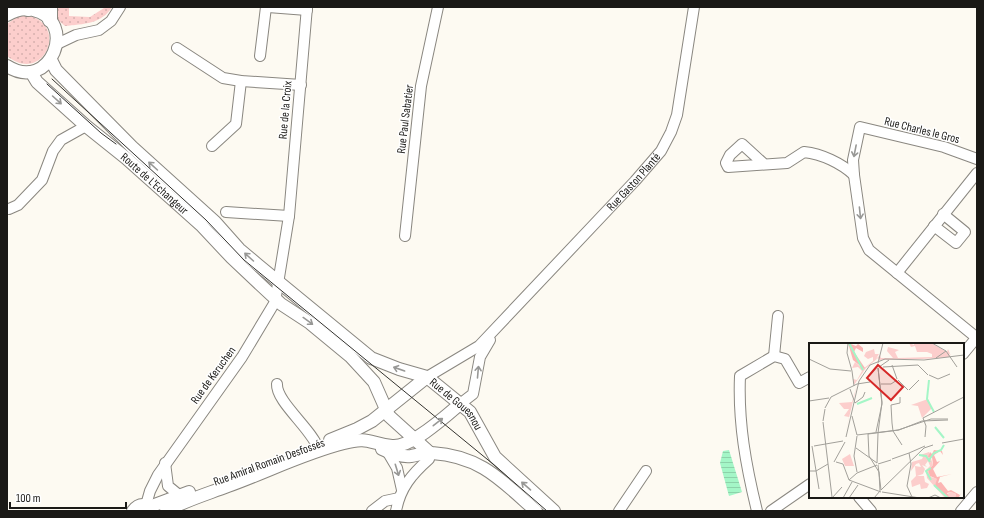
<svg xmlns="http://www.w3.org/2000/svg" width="984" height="518" viewBox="0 0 984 518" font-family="'Sofia Sans Condensed',sans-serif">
<defs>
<pattern id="green-dots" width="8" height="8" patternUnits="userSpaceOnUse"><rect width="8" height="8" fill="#fccecc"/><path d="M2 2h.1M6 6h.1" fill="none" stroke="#d7b0ae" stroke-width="1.8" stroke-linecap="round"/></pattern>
<pattern id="water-rules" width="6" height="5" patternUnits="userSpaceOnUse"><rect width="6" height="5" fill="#a4f6c7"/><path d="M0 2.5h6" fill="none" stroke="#8dd2aa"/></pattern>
</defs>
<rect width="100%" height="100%" fill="#fdfaf2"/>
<g fill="url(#green-dots)">
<path d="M 58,7 L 69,7 L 69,16 L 90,17 L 104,8 L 112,7 C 102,24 83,24 65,26 L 58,20 Z"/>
<path d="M 25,15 C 71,22 44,86 7,56 L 7,24 L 17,17 Z"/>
</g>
<polygon fill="url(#water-rules)" points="729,450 742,492 729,496 720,463 723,451"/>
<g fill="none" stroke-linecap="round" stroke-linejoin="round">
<g stroke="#8a8780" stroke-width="12">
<g id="minor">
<polyline points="268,7 307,10"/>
<polyline points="57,44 76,35 99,30 111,21 120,7"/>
<polyline points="177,48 223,78 241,81 301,85"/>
<polyline points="260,56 266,7"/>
<polyline points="212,146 236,124 241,81"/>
<polyline points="977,159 944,147 860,127 853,160 854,175 863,238 869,250 977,338"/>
<path d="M 764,164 L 742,144 L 730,155 L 726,163 L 728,167 L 787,163 L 804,152 C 822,154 841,163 854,175"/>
<polyline points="9,209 18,205 42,180 53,151 61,140 86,126"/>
<polyline points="226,212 289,216"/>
<polyline points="934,226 956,243 965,232 943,214"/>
<polyline points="405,236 421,86 438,7"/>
<polyline points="897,273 977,173"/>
<polyline points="963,354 977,337"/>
<polyline points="774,356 778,316"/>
<path id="s1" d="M 427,377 L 479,346 L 635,181 L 661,151 L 671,132 L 677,115 L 694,7"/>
<path d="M 277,384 C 276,402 312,429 319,450"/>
<polyline points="460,404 473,394 480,357 490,340"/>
<polyline points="387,451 397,468 402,490"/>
<polyline points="165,463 168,486 179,495"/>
<polyline points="859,497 871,511"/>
<polyline points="146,505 150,491 158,475 242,357 275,302 289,216 307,7"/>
<polyline points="372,511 385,501 399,498"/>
<path d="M 396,511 C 400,488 412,474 429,459 L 430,453"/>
<polyline points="619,511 646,471"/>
<path d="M 757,511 C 746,466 738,423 740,376 L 774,356 L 785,359 L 799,383 L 810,377"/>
<polyline points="771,511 810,484"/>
<polyline points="961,511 977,492"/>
</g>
</g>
<g stroke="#8a8780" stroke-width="14">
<g id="major">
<path d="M 7,15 C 15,10 24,8 33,10 C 79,20 51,94 7,66"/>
<path id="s2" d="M 51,60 L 56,70 L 132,147 L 215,222 L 239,249 L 258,265 L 371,358 L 399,369 L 427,377 L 470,412 L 495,457 L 554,511"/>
<path id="s3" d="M 31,72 L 37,82 L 86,126 L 126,158 L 201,225 L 232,258 L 281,304 L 310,323 L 350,356 L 374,382 L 389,416 L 430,453"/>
<polyline points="330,440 357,429 372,421 427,377"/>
<path d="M 382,449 C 390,453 401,457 411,456 C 418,455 425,452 432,453 C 481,456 502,481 536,511"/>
<polyline points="149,507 189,492"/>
<path d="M 133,511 C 139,503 147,503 152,511"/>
<path d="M 166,511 C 186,500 207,494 228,486 C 267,472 304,453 344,443 C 369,436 370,444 392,446 C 411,448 446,416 460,404"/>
</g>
</g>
<g stroke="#8a8780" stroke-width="16">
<g id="highway">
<polyline points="28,9 29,7"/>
<polyline points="50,20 50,7"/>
</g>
</g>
<use href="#minor" stroke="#fff" stroke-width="10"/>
<use href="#major" stroke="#fff" stroke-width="12"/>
<use href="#highway" stroke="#fff" stroke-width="14"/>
<g stroke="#34332f" stroke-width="1">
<polyline points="52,79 206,220 244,260 493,464 547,511"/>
<polyline points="47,84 101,133 116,144"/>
</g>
</g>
<defs><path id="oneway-shaft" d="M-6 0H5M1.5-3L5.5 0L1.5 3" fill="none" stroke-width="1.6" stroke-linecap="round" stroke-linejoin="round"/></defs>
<g stroke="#989896">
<use href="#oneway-shaft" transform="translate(57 100) rotate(42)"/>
<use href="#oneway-shaft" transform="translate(855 151) rotate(101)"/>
<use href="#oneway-shaft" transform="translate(153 166) rotate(-138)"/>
<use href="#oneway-shaft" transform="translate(860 213) rotate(84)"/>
<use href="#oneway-shaft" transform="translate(249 257) rotate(-138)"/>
<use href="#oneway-shaft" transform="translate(308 321) rotate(36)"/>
<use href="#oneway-shaft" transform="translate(399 369) rotate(-161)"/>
<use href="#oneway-shaft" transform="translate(478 372) rotate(-85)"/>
<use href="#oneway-shaft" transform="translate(438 422) rotate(-38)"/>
<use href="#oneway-shaft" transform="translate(397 470) rotate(73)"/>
<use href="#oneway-shaft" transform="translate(526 486) rotate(-139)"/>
</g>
<g text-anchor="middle" stroke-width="3" stroke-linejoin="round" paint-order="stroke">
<g font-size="12" fill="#1a1916" stroke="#fff">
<text transform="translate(285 110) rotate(-85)" y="4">Rue de la Croix</text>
<text transform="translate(405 119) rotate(-83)" y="4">Rue Paul Sabatier</text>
<text transform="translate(922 130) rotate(14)" y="4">Rue Charles le Gros</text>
<text dy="4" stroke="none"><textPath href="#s1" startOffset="286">Rue Gaston Planté</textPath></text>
<text dy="4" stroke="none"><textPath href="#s3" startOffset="167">Route de L'Echangeur</textPath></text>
<text transform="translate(213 375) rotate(-54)" y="4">Rue de Keruchen</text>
<text dy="4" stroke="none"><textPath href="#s2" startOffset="538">Rue de Gouesnou</textPath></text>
<text transform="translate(269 462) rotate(-20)" y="4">Rue Amiral Romain Desfossés</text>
</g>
</g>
<g transform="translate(809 343)">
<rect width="155" height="155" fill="#fdfaf2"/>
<path d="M 100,0 L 105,2 L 105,0 L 122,0 L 138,9 L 139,6 L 142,13 L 155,11 L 142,13 L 140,10 L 141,14 L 129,15 L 113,16 L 70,17 L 69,15 L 57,25 L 45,42 L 44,36 L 48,37 L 53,28 L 49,24 L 43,25 L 46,19 L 54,26 L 64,18 L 64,14 L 59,16 L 55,13 L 57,9 L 65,6 L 66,11 L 70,11 L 67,16 L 71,12 L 72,15 L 84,15 L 78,8 L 79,4 L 90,7 L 86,9 L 89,15 L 123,14 L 123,11 L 118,9 L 108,9 L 106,3 L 102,4 ZM 48,42 L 36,91 L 40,74 L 35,73 L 40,66 L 35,66 L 30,60 L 43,59 ZM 120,109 L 124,122 L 119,127 L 122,134 L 129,136 L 126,142 L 136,152 L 142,149 L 147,151 L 146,155 L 135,154 L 118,135 L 117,127 L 121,123 L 119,118 L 116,122 L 118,124 L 113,122 L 116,126 L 114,131 L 108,133 L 115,133 L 116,139 L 120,141 L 118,145 L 112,146 L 111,141 L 103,144 L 102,138 L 107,133 L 106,123 L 112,124 L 110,120 L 107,121 L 102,128 L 103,119 L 113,116 L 114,114 L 111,112 Z" fill="#fccecc"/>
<path d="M 39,0 L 47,3 L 49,1 L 54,5 L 54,9 L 47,5 L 45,9 L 56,25 L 55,26 L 44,17 ZM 125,107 L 133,108 L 134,112 L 131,108 L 125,112 L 128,119 L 131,118 L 124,126 L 128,134 L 143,131 L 131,134 L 129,140 L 132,139 L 139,148 L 142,147 L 151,152 L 153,149 L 150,154 L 152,155 L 146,155 L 147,151 L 142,149 L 138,150 L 140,154 L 135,151 L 126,142 L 128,136 L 121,133 L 119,127 L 124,122 L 123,114 L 119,114 L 121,109 L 123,111 Z" fill="#fcb5b3"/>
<path d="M 119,56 L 123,65 L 113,75 L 109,63 L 102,62 ZM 41,111 L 45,123 L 36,123 L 33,116 Z" fill="#fccecc"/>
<path fill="none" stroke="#a4f6c7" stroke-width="2" d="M 40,0 L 54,27M 120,37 L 118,56 L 125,69M 48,61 L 63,55M 126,84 L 135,95M 110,112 L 117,113 L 121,119M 120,117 L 125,110 L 132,107 L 135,102M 122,125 L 117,128 L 122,137M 125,142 L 139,155"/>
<path fill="none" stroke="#a2a09a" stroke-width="1" d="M 39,0 L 38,10 L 43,28M 123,0 L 137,8 L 148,24M 127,15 L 137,8M 0,16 L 21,26 L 42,28M 69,20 L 74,0M 83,22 L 88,36M 70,24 L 80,17M 74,24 L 109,22 L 119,32M 43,28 L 45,43M 120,32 L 129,36 L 141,31M 89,37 L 99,47M 72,41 L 82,41 L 88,37M 41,46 L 46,60M 100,47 L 110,37M 0,58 L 20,55M 46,60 L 54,54 L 56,49M 137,63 L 155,54M 16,65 L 22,54 L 48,41 L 61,39M 43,73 L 48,92M 14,78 L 16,66M 14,79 L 23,154M 83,80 L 82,62 L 91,60 L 91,54M 83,80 L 84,88 L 93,102M 67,89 L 73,61 L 69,25M 69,90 L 73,59 L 69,25M 48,92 L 89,87 L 122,76 L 139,76M 37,94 L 50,38 L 61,22 L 76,16 L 115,17 L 155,12M 116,94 L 117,83 L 114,75 L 137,63M 133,100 L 155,96M 3,103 L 10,146M 5,103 L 34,98M 47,105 L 68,120M 100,110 L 102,121 L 98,143 L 103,154M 100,110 L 116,103M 83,116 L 100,110M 25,119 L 36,99M 27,119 L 34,121 L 40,137M 68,120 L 69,90M 69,121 L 82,117M 69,122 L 72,147M 0,128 L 7,128 L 19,121M 48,129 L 45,113 L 48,93M 40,137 L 72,149M 40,137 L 48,130 L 68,122M 72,147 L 115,105 L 124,102M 73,149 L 111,155M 23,155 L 33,144M 34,155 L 43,139M 40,155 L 49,142M 65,155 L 71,148 L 70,129 L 60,113 L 59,91 L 90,87 L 113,78 L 139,77M 119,155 L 126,152 L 132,155"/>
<path fill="#d62828" fill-opacity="0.15" stroke="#d62828" stroke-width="2" d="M 69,22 L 94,44 L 82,57 L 58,35 Z"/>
<rect width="155" height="155" fill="none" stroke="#1a1916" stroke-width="2"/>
</g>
<rect width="984" height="518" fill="none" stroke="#1a1916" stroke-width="16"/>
<path d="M10 502v6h116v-6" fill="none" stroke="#1a1916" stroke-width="2"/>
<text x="16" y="502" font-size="12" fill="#1a1916" stroke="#ffffff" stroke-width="3" paint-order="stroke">100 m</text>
</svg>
